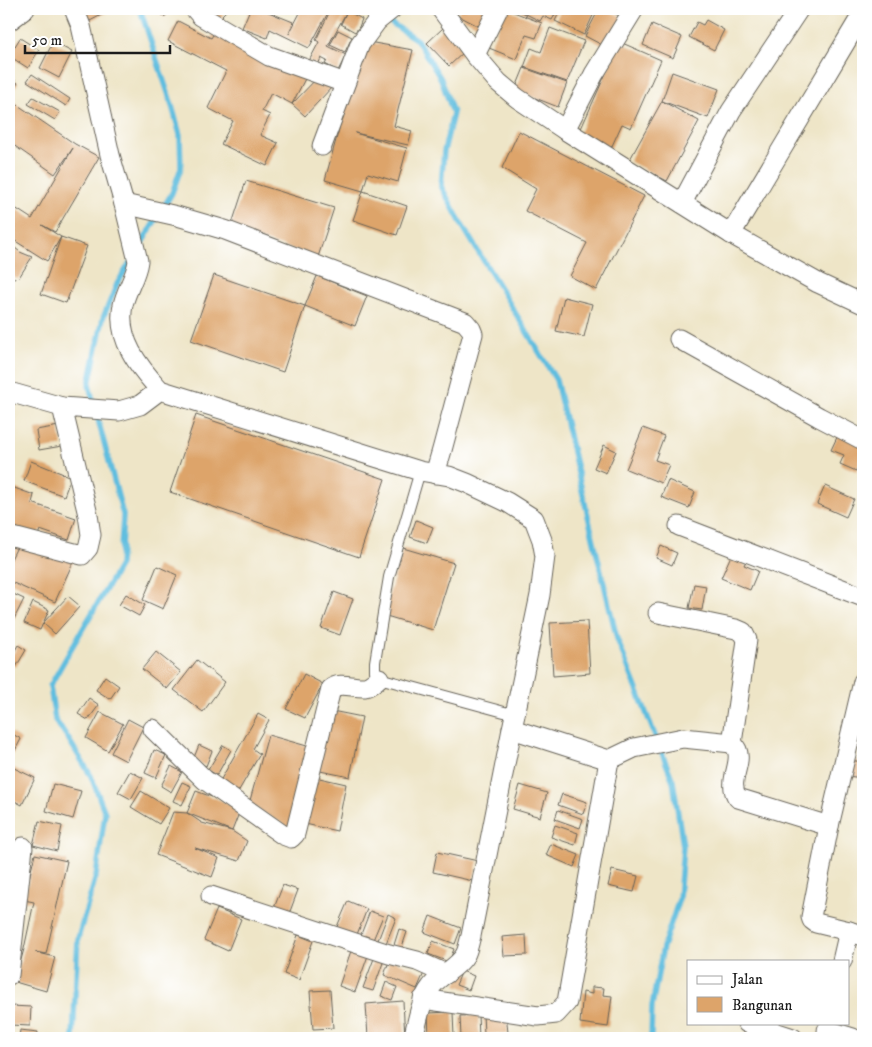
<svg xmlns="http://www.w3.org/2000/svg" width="872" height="1047" viewBox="0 0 872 1047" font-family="'IM FELL DW Pica',serif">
<rect width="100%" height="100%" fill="#fff"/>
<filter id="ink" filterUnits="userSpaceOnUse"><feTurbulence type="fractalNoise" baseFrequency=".02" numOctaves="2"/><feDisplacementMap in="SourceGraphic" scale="10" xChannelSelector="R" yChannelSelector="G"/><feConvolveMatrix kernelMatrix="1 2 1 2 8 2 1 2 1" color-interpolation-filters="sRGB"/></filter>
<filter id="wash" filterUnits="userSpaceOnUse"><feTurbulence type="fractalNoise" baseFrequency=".0096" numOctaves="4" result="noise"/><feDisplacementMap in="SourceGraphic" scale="20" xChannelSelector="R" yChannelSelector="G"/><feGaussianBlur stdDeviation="1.12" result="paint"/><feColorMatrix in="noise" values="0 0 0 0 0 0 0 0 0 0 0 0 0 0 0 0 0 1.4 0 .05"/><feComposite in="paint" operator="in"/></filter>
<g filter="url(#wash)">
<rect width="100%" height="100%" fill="#eee5c7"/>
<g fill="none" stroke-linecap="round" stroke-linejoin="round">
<g stroke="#60bedf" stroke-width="5.5">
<polyline points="374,9 388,21 417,40 441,79 453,113 444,151 441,186 462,225 556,380 617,639 673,781 683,846 679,899 663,947 652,1006 651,1038"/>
<polyline points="140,246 172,193 181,168 180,135 171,102 140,9"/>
<polyline points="73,1038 78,938 96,876 105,813 91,776 66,735 55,720 50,686 71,649 120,565 123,515 89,385 103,318 117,284 130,263"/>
</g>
</g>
<g id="blocks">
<g fill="#dda46a">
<polygon points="78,9 113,9 86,23"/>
<polygon points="158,9 174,9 164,17"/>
<polygon points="196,9 228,9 222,15 223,16 216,24"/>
<polygon points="250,9 261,9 293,22 289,34 302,9 330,9 309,48 270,29 267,38 242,28"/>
<polygon points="331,9 348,9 328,46 346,55 338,71 325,64 327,61 321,58 318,65 309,61 319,42 316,40"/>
<polygon points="460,9 494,9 484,29 457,15"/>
<polygon points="506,9 542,23 536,38 526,35 516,59 489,48"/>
<polygon points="516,9 558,9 552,20 543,16 540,21"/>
<polygon points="561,9 596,9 584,35 555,21"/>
<polygon points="599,9 605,9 624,18 604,46 585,36"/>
<polygon points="347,11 362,19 359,27 355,32 341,24"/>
<polygon points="706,20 724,30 714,50 689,37 697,22 703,25"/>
<polygon points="178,21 211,38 217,29 309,71 292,104 271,93 262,111 270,115 260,135 278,143 267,166 221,144 233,121 208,108 226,71 168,41"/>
<polygon points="652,24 682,37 673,58 643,45"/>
<polygon points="443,28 465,51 449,66 427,43"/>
<polygon points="550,28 584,41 567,82 524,67 531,48 541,52"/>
<polygon points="338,30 352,37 345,52 330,45"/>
<polygon points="20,38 39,50 28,68 9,56"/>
<polygon points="363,41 413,50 394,126 412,131 408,145 355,133 407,148 398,182 368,173 363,191 325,180 339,129 354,67"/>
<polygon points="53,42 72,52 59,78 40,68"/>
<polygon points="620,42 661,60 631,128 622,124 611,148 579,133"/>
<polygon points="524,68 567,83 558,107 515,90"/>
<polygon points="672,72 719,89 708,118 662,101 699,121 667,181 629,161 662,101"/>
<polygon points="32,74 70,99 66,106 27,81"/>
<polygon points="321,74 333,86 305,116 292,104"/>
<polygon points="9,76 18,83 9,95"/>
<polygon points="33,97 60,112 55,120 28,104"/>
<polygon points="9,99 75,144 99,157 55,232 42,225 61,237 47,261 9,237 9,204 32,219 73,148 55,174 9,142"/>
<polygon points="519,131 644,196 596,290 570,276 587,243 525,211 536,189 502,168"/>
<polygon points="246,181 334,208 318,257 230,230"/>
<polygon points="363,191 407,206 397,235 353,220"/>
<polygon points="61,237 87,246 66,303 41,294"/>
<polygon points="9,243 20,252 32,257 18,279 9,276"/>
<polygon points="214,275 305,306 283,372 191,340"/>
<polygon points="317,276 367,296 355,326 305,306"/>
<polygon points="564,297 592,304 584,337 556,331"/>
<polygon points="196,415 385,479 359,557 170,492"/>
<polygon points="59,426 62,446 39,450 36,430"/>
<polygon points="643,428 664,436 655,460 669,465 661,483 626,469"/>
<polygon points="839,433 863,444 863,454 856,471 840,464 844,455 831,450"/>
<polygon points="604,445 616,451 606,473 594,468"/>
<polygon points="31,461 71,477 64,496 24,481"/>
<polygon points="668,480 695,492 689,508 661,497"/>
<polygon points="9,486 34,495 32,503 76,518 69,540 40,530 38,535 9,525"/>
<polygon points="825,486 854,499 846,517 817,504"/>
<polygon points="416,520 433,527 427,543 410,537"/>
<polygon points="19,543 74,560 55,602 9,581 9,563"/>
<polygon points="661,546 677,553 672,565 656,558"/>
<polygon points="403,548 454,563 433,630 383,615"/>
<polygon points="733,551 748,557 744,565 758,571 750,590 721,578"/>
<polygon points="157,566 177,575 163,609 143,600"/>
<polygon points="694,584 706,586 702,610 689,608"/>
<polygon points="9,592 24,599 14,619 9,616"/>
<polygon points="334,592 353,599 340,635 321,628"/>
<polygon points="126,594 145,605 139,616 119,605"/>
<polygon points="68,596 80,606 55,634 43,623"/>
<polygon points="33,602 49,610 40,630 24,623"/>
<polygon points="587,621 590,673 553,676 550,623"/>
<polygon points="18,645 26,650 16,667 9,663 9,661"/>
<polygon points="156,652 181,672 167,689 142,669"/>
<polygon points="197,660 225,682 203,712 174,690"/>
<polygon points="304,674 323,684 305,718 286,709"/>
<polygon points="105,676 119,686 110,699 96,690"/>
<polygon points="89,698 99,705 88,720 78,714"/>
<polygon points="327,710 362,717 350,777 315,770"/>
<polygon points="100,712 123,724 108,751 86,738"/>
<polygon points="258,714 269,720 253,749 260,754 238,792 220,781"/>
<polygon points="128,719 143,727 126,761 111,753"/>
<polygon points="9,732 21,739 9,762"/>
<polygon points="268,735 314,748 290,828 249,804"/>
<polygon points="199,745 212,751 206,766 193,760"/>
<polygon points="223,745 231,750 217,775 208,770"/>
<polygon points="154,750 166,755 156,778 145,773"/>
<polygon points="849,760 863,762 863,778 847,776"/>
<polygon points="171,766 182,772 171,792 161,786"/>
<polygon points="14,768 35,778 22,805 9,798 9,779"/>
<polygon points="130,771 143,778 131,799 118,792"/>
<polygon points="315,777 346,784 337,831 305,824"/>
<polygon points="182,782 191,786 182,805 173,801"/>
<polygon points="53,784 81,791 73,819 46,811"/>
<polygon points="520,785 547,793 540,817 513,809"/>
<polygon points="141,791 169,808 159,824 131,807"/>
<polygon points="196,791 241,808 232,831 187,813"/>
<polygon points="562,794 587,802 583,814 558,805"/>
<polygon points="558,810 583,819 580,828 555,819"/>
<polygon points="173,812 187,813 202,823 232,831 247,841 239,861 195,848 219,858 212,877 156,855"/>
<polygon points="9,817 13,818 9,829"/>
<polygon points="39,821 62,826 57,851 33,845"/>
<polygon points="555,825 578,833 575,845 551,837"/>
<polygon points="551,844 579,855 574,867 546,855"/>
<polygon points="437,852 478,861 473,881 433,872"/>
<polygon points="35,854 67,861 46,954 35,952 55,957 46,991 15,982 24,949 34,902 24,900"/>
<polygon points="9,862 18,864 9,897"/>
<polygon points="612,870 638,876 634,892 608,886"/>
<polygon points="283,885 298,890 289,914 274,908"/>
<polygon points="348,901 367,909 356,937 336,929"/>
<polygon points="217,909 241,919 228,951 204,940"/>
<polygon points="370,911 383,916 370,947 358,942"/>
<polygon points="388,914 396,918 385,946 377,943"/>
<polygon points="430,916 461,928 455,944 424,932"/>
<polygon points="399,929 407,932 401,950 393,948"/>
<polygon points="298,935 313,941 299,980 284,974"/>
<polygon points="526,935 527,955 504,956 502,937"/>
<polygon points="433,941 454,949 449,962 428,954"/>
<polygon points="353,945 370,950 355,992 339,986"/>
<polygon points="376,953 385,957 373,991 363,988"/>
<polygon points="390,959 424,973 417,989 384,975"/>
<polygon points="462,971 474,976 469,990 456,985"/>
<polygon points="386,982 397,987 392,1000 381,996"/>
<polygon points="592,987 604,988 603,995 612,996 608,1027 580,1023 583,992 592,994"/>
<polygon points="330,990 333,1028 313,1029 310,991"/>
<polygon points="403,1001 405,1038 368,1038 366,1004"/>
<polygon points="11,1006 31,1007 30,1026 10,1025"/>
<polygon points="453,1012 454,1038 429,1038 428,1013"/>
<polygon points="506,1012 508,1033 484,1034 483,1014"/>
<polygon points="478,1015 479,1037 461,1038 460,1016"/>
<polygon points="20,1030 38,1032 37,1038 19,1038"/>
</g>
</g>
</g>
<g filter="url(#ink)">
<use href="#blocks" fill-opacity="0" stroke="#666258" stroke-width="1"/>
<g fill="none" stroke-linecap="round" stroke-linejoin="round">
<g stroke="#666258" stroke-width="12">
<polyline id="lane" points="420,471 389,577 375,662 375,671 379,678 515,715"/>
</g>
<g stroke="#666258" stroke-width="21">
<g id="street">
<path d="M 74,9 L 81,26 L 110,155 L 124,204 L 138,261 C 136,277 126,290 123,305 C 116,339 139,367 160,390 L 420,471 L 449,476 L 467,483 L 507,502 L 534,519 L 542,540 L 545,556 L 540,595 L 512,729 L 471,936 C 469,942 468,950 465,955 C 457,969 440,974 431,987 C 420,1001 418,1021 413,1038"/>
<polyline points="195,9 201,16 269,56 345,83"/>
<polyline points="441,9 475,55 498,82 517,98 565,130 731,234 818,283 863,304"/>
<polyline points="9,21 25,9"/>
<polyline points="475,55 498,9"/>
<polyline points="565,130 594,74 634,9"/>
<polyline points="322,146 360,44 377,21 392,9"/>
<polyline points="682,203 731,111 799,9"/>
<polyline points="124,204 177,216 225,230 465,322 471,329 473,334 442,450 435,474"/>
<polyline points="731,234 863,13"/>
<polyline points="679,339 819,417 863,440"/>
<polyline points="9,392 62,407 119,411 140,405 160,390"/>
<polyline points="679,526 863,597"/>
<polyline points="9,536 82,555 88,548 91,535 88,515 62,407"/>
<polyline points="658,613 736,629 743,632 747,640 732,743"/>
<polyline points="863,682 829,826 811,917 812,920 816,923 849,931 863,936"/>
<path d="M 153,729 L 205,780 L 283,835 L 291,838 L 295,834 L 331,689 C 339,681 354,688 365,687 C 370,686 375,681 379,678"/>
<path d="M 512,729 L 609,760 L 634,748 L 683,738 L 732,743 C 734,745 736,748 737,750 C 743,764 726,783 738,798 L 829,826"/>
<polyline points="211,896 389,954 417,961 446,974"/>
<polyline points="842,961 849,931"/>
<polyline points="9,975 23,847"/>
<polyline points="423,999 538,1016 556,1014 567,1002 609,760"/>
<polyline points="747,1023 793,1038"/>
<polyline points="827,1030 853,1038"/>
</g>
</g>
<use href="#lane" stroke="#fff" stroke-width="10"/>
<use href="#street" stroke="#fff" stroke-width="19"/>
</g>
</g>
<rect width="872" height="1047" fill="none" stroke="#fff" stroke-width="30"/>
<rect x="687" y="960" width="162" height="65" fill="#ffffff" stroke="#a4a4a4"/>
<rect x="697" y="976" width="25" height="8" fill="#ffffff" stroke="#a4a4a4"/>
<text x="732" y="984" font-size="15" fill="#1c1c1c">Jalan</text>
<rect x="697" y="997" width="25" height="15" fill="#dda46a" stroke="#a4a4a4"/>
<text x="732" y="1010" font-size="15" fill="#1c1c1c">Bangunan</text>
<path d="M25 45v8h145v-8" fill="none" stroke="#1c1c1c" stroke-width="2.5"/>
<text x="32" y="45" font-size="15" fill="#1c1c1c" stroke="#ffffff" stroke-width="4" paint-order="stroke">50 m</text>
</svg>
